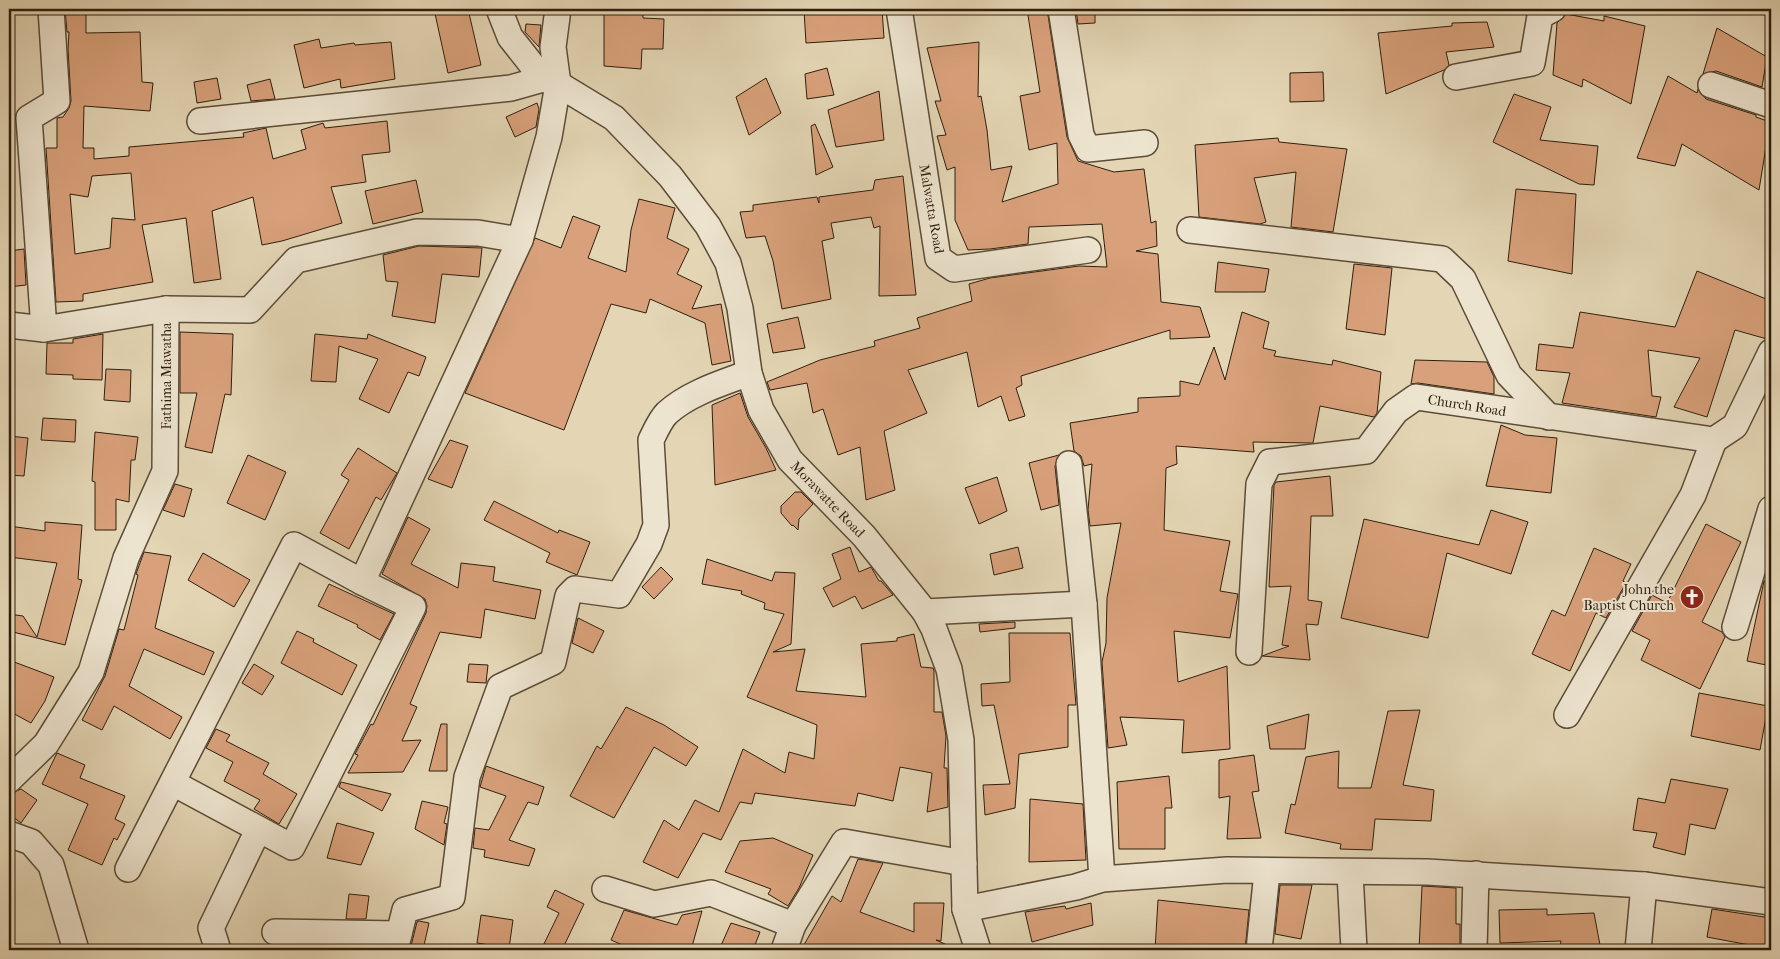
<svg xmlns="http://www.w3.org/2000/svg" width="1780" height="959" viewBox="0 0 1780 959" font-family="'IM FELL French Canon',serif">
<rect width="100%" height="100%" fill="#e4d6b5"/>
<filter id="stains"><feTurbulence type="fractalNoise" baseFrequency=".004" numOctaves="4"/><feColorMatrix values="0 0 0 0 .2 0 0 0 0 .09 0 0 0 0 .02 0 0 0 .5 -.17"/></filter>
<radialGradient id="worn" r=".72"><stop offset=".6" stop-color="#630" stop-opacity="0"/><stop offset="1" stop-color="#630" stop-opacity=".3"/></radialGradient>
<g fill="#d9a17b" stroke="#2e1e0d" fill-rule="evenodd">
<path d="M 65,9 L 86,9 L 86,33 L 140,32 L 142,82 L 153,83 L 150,111 L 84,106 L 83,148 L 94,148 L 94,159 L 129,156 L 129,147 L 244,137 L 243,133 L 266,128 L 273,159 L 306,149 L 301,130 L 323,123 L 325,128 L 387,121 L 390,152 L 362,155 L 366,182 L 331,187 L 342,223 L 282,241 L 262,245 L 253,197 L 212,211 L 221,279 L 194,283 L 186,218 L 142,225 L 153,282 L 83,294 L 83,301 L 56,302 L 46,148 L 57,148 L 57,118 L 63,117 L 69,108 L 71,101 L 68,49 L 69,32 L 67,32 ZM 131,173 L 135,220 L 112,218 L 110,248 L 75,254 L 70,194 L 88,197 L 92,176 Z"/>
<polygon points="434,9 468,9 481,65 448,73"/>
<polygon points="604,9 643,9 643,18 664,19 663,49 642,49 641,69 604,66"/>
<polygon points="859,9 882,9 884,38 806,43 804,10 859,13"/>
<polygon points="1027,9 1047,9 1067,137 1078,161 1114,172 1144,169 1151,223 1156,221 1157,246 1136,251 1158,254 1161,302 1200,307 1210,337 1170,339 1170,330 1021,376 1022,385 1016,388 1025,416 1009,421 1001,396 978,407 967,352 908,370 927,413 884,431 895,490 866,500 860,447 838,455 823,409 813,413 807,383 770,390 767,382 820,360 875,346 874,341 920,328 917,318 972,301 969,284 990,278 1079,266 1107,267 1102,224 1029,227 1028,244 990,249 968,250 955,220 955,167 947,170 937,136 946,135 935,101 941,101 927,48 979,42 978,97 981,96 987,130 991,170 1012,166 1002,202 1058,184 1057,143 1029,150 1020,96 1040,92"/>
<polygon points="1076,9 1095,9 1095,23 1078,24"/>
<polygon points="1566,14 1604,21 1604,16 1645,26 1631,104 1583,79 1582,87 1553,75 1557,23"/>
<polygon points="1487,22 1494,47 1446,52 1449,65 1444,70 1386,94 1378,33 1452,26 1452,23"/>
<polygon points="526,24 541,25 539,47 525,32"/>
<polygon points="1717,28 1767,57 1762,87 1716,71 1703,74"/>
<polygon points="319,39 321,48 354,43 355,45 391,42 395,79 341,88 340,79 304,88 294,45"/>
<polygon points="827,68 834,95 807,99 805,74"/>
<polygon points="1323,72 1324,101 1290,102 1290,73"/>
<polygon points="1668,76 1697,93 1698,89 1706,99 1756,115 1756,117 1770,122 1759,190 1682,144 1675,166 1637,158"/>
<polygon points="217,78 221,99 197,103 194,82"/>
<polygon points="766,78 781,113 749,135 736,97"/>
<polygon points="270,79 275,99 251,101 247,85"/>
<polygon points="879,91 884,140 836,147 828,110"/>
<polygon points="1514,94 1551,107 1540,140 1598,146 1594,185 1579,184 1493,142"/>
<polygon points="537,103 539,109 536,127 515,137 506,117"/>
<polygon points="815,124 833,167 816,175 811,126"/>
<polygon points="1278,138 1279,142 1347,149 1333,232 1291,227 1296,172 1254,178 1266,222 1260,224 1199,217 1195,145"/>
<polygon points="903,176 916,295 879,296 880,226 874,228 871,217 831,223 834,238 822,241 831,299 782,309 773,261 765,236 746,238 740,212 753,211 753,205 817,197 819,203 819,197 873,190 875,180"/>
<polygon points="416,180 423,212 373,224 365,191"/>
<polygon points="1516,189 1576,194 1572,274 1508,261"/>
<polygon points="639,199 675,208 667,238 689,249 677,274 702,286 692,309 721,304 731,361 712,365 705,323 650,299 646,313 611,304 564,430 465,393 535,238 561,248 573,216 600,226 588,258 626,272 631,230"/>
<polygon points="419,246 482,248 479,277 442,274 435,323 392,316 398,282 386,281 383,255"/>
<polygon points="24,249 26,285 9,287 9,251"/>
<polygon points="1218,262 1269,269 1265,292 1215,292"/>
<polygon points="1354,264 1392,268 1385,335 1346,329"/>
<polygon points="1697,271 1771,301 1771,328 1767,339 1735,330 1707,417 1674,407 1700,358 1648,350 1652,396 1661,397 1656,417 1562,403 1570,373 1536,370 1539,344 1573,348 1580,312 1675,327"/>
<polygon points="1242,312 1269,322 1263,348 1276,351 1274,356 1332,365 1333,360 1381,372 1377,413 1374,417 1320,406 1313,443 1253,442 1254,452 1176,446 1177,464 1166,468 1164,530 1230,541 1220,591 1238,594 1230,638 1174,631 1178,682 1227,666 1230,749 1182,753 1184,720 1120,717 1127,745 1108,748 1102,662 1106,643 1107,598 1121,523 1090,526 1088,510 1092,464 1084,466 1081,456 1074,451 1070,423 1138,412 1138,398 1180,396 1180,381 1199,385 1214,347 1225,380"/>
<polygon points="798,317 805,348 773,353 767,324"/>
<polygon points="180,332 233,334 231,395 225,394 212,453 185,447 197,393 180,393"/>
<polygon points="103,334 102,380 73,379 73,375 46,374 47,343 73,343 73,339"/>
<polygon points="315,334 367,339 368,334 426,357 419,376 408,372 389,413 359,399 378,359 339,346 336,382 311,381"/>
<polygon points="1415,360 1487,362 1494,377 1494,394 1418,383 1411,384"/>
<polygon points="106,369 131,370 130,402 104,400"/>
<polygon points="740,393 748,417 766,448 776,470 715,485 712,405"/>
<polygon points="43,418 76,420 75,442 41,440"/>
<polygon points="1501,425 1525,435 1557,438 1551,493 1486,486"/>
<polygon points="95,432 138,437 135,460 131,460 129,502 116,499 116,530 95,530 95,482 92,481"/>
<polygon points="9,436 28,438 24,476 9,475"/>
<polygon points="450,440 468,446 452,488 428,479"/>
<polygon points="358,448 397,473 381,500 376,497 349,549 320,533 349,480 341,475"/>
<polygon points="248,455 286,472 265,520 227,503"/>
<polygon points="1059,455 1055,466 1059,505 1041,510 1029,463"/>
<polygon points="1330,476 1333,516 1311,516 1308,600 1322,602 1318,625 1306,624 1310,660 1262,656 1289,646 1282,645 1291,586 1269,587 1274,485 1276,482"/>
<polygon points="997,477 1007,511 979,524 965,488"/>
<polygon points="175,484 192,489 184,517 163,510"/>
<polygon points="795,492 801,492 813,504 799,519 798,530 793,525 792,526 781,513 781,506"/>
<polygon points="494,501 558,533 559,530 590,542 577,575 546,562 550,553 484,520"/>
<polygon points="1491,510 1528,522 1511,574 1447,553 1428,638 1341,618 1364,519 1479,545"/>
<polygon points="408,517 430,529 411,564 458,588 461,563 495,567 493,581 541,590 535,619 485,609 481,638 440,632 410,704 417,707 402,741 421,740 403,772 348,773 358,755 355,754 371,724 373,725 426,613 427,606 425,599 382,574"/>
<polygon points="45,522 82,525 78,579 82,580 65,645 9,631 9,614 23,616 37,637 57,563 9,557 9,526 45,531"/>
<polygon points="1706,524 1741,542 1702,622 1722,632 1725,637 1700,689 1641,660 1650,640 1632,631 1652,595 1667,603"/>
<polygon points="850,547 859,572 871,567 879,581 881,581 893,595 862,609 855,596 833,607 823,588 841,579 832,554"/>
<polygon points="1018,547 1023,568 994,575 990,554"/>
<polygon points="1594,548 1631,564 1623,581 1626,583 1606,618 1596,613 1570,671 1532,654 1552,610 1565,616"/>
<polygon points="144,552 171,556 155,628 214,652 204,675 144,649 129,686 182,717 170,739 114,706 102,730 82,720 105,676 119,629 124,630 138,575 136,574"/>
<polygon points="203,553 250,580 234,607 188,580"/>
<polygon points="707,559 772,581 775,572 795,573 791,644 773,652 805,649 796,691 866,697 861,644 897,641 897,638 914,634 921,667 933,668 934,671 934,712 942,712 946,736 944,768 947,768 948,807 927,812 932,773 900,767 893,801 858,793 855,806 755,793 752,804 740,802 721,840 703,833 678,878 643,862 664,820 679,830 695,800 719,812 743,749 785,773 789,752 814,759 817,725 747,697 784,614 764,609 765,603 741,594 742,591 702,584"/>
<polygon points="661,567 673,579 654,599 642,587"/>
<polygon points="1764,581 1771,581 1771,666 1747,661"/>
<polygon points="329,584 394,614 380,640 357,627 358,625 318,606"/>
<polygon points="578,618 604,631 593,653 572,643"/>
<polygon points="1015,622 1015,628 980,632 979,624"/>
<polygon points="297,631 314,639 313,642 357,665 342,695 281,663"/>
<polygon points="1009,633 1070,633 1076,705 1068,705 1068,747 1019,754 1015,808 985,815 983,785 1010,784 994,705 982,706 981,684 1010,682"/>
<polygon points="9,660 54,677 45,701 31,723 9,711"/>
<polygon points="254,664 274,676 262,695 242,683"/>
<polygon points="469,664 488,665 486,683 467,682"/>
<polygon points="1699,693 1768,706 1760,750 1691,736"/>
<polygon points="626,707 664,725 698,747 686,766 654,747 614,818 570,796 597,746 601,749"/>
<polygon points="1420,710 1403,785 1434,790 1431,821 1375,819 1372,850 1340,849 1341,844 1285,833 1291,804 1295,805 1306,757 1339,751 1338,788 1371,788 1388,711"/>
<polygon points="1309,714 1305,749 1270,749 1267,726"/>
<polygon points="441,724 447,724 447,771 429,771"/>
<polygon points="216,729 230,735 226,741 269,763 263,774 297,794 279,824 254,809 260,800 224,781 233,762 206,748"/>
<polygon points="57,753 85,765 80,778 125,796 115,819 125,824 117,840 114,838 102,865 68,850 88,804 42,784"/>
<polygon points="1254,755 1259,791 1252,792 1261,838 1227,839 1230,796 1219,798 1219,760"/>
<polygon points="486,766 544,787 538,805 528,802 509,840 535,849 529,866 484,857 485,850 473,848 475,828 489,830 506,796 480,787"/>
<polygon points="1169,776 1172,808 1165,808 1165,849 1119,849 1117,782"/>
<polygon points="1671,779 1728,789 1715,829 1690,824 1685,855 1653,847 1657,833 1633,830 1638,798 1665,803"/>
<polygon points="341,782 391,794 382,811 339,787"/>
<polygon points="21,789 37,800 21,823 9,814 9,794"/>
<polygon points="1030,799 1083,804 1086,860 1029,862"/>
<polygon points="422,801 448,807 444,823 447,824 444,845 415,829"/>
<polygon points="337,823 374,833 361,865 327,858"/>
<polygon points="773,838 813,855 799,888 788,906 768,894 771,889 725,872 740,841"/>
<polygon points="858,859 883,863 860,912 914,932 914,903 944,903 941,941 936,940 958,950 801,950 832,896 841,902"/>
<polygon points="1280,885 1312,885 1301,939 1275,934"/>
<polygon points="1422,886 1456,888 1456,924 1460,924 1460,950 1419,950"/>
<polygon points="555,890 584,904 562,950 541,950 559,913 547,907"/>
<polygon points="349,894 369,896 366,919 346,919"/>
<polygon points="1158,900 1249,910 1245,950 1155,950"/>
<polygon points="1091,903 1093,925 1032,942 1025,912 1065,906 1066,909"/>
<polygon points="1547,909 1547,915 1594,913 1600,945 1559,950 1561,941 1500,943 1499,910"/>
<polygon points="1712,909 1771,918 1771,949 1707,937"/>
<polygon points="624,910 677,925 682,915 702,911 691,950 634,950 611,940"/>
<polygon points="481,915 513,920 509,948 477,943"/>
<polygon points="419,921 429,923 423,950 410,950 417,922"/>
<polygon points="731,923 760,932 753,950 719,950"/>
</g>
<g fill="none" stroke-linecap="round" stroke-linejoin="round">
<g stroke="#5c4c37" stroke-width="28">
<g id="minor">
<polyline points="499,9 510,37 543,79 558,84 614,118 670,176 708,226 728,263 740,308 749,373 761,410 790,460 864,536 925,612 934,629 949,669 961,740 965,909 978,950"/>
<polyline points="899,9 938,258 954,269 1088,250"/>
<polyline points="1061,9 1081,135 1088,149 1145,143"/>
<polyline points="1456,77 1532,63 1540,16 1553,9"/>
<polyline points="1711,85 1771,105"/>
<polyline points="200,121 511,88 543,79"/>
<polyline points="1190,230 1442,259 1463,279 1509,375 1549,417"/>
<polyline points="9,325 44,329 166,309"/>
<polyline points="44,329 29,118 57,101 51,9"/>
<polyline points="1069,464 1084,604 1102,879"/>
<polyline points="362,582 520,240 549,137 558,84 553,47 558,9"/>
<polyline points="925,612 1084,604"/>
<polyline points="1735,627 1771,509"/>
<polyline points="1249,652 1259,484 1270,462 1366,451 1396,411 1416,397 1714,440 1735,426 1771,352"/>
<polyline points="1567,715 1693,495 1714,440"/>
<polyline points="9,780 46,744 91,672 126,558 165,471 166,309 250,310 296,260 417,232 478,233 520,240"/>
<polyline points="9,834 31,842 51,865 76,950"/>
<polyline points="128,869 294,545 362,582 413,607 292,847 173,783"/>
<polyline points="1350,873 1354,950"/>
<polyline points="1644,885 1771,902"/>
<polyline points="605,889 654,904 711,893 793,925 844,842 964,863"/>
<polyline points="965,909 1076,887 1102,879 1227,870 1427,872 1644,885 1638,950"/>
<polyline points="275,932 399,934"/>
<polyline points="218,950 211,928 258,830"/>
<path d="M 395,950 L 405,910 L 452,897 L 467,777 L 500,687 L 553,662 L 568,596 L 575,589 L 619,595 L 649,544 L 656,525 L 651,440 C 655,432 660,420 667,413 C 689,393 722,383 749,373"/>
<polyline points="784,950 793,925"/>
<polyline points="1259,950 1267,872"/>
<polyline points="1474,950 1476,874"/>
</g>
</g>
<use href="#minor" stroke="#ede4cf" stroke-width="25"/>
</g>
<defs>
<g id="church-disc" transform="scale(1.25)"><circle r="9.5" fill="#8f2418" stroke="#ede4cf"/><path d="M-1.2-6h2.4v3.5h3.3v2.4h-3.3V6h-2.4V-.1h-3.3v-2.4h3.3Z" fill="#fff"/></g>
</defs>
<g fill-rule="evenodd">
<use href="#church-disc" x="1692" y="597"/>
</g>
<g text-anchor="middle" stroke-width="4" stroke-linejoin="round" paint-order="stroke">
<g font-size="14" fill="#2e1e0d" stroke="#ede4cf">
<text transform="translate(932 209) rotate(80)" y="5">Malwatta Road</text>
<text transform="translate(166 376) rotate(-90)" y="5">Fathima Mawatha</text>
<text transform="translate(1467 405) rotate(9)" y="5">Church Road</text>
<text transform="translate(828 499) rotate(46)" y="5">Morawatte Road</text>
</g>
<g font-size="14" fill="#2e1e0d" stroke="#ede4cf" text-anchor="end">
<text x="1674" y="594">John the<tspan x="1674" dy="16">Baptist Church</tspan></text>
</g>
</g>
<rect width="1780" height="959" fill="none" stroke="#e4d6b5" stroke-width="30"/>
<rect x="10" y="10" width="1760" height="939" fill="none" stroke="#2e1e0d" stroke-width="2.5"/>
<rect x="15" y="15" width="1750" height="929" fill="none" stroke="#2e1e0d"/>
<rect width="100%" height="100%" filter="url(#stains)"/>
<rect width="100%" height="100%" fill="url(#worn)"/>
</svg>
